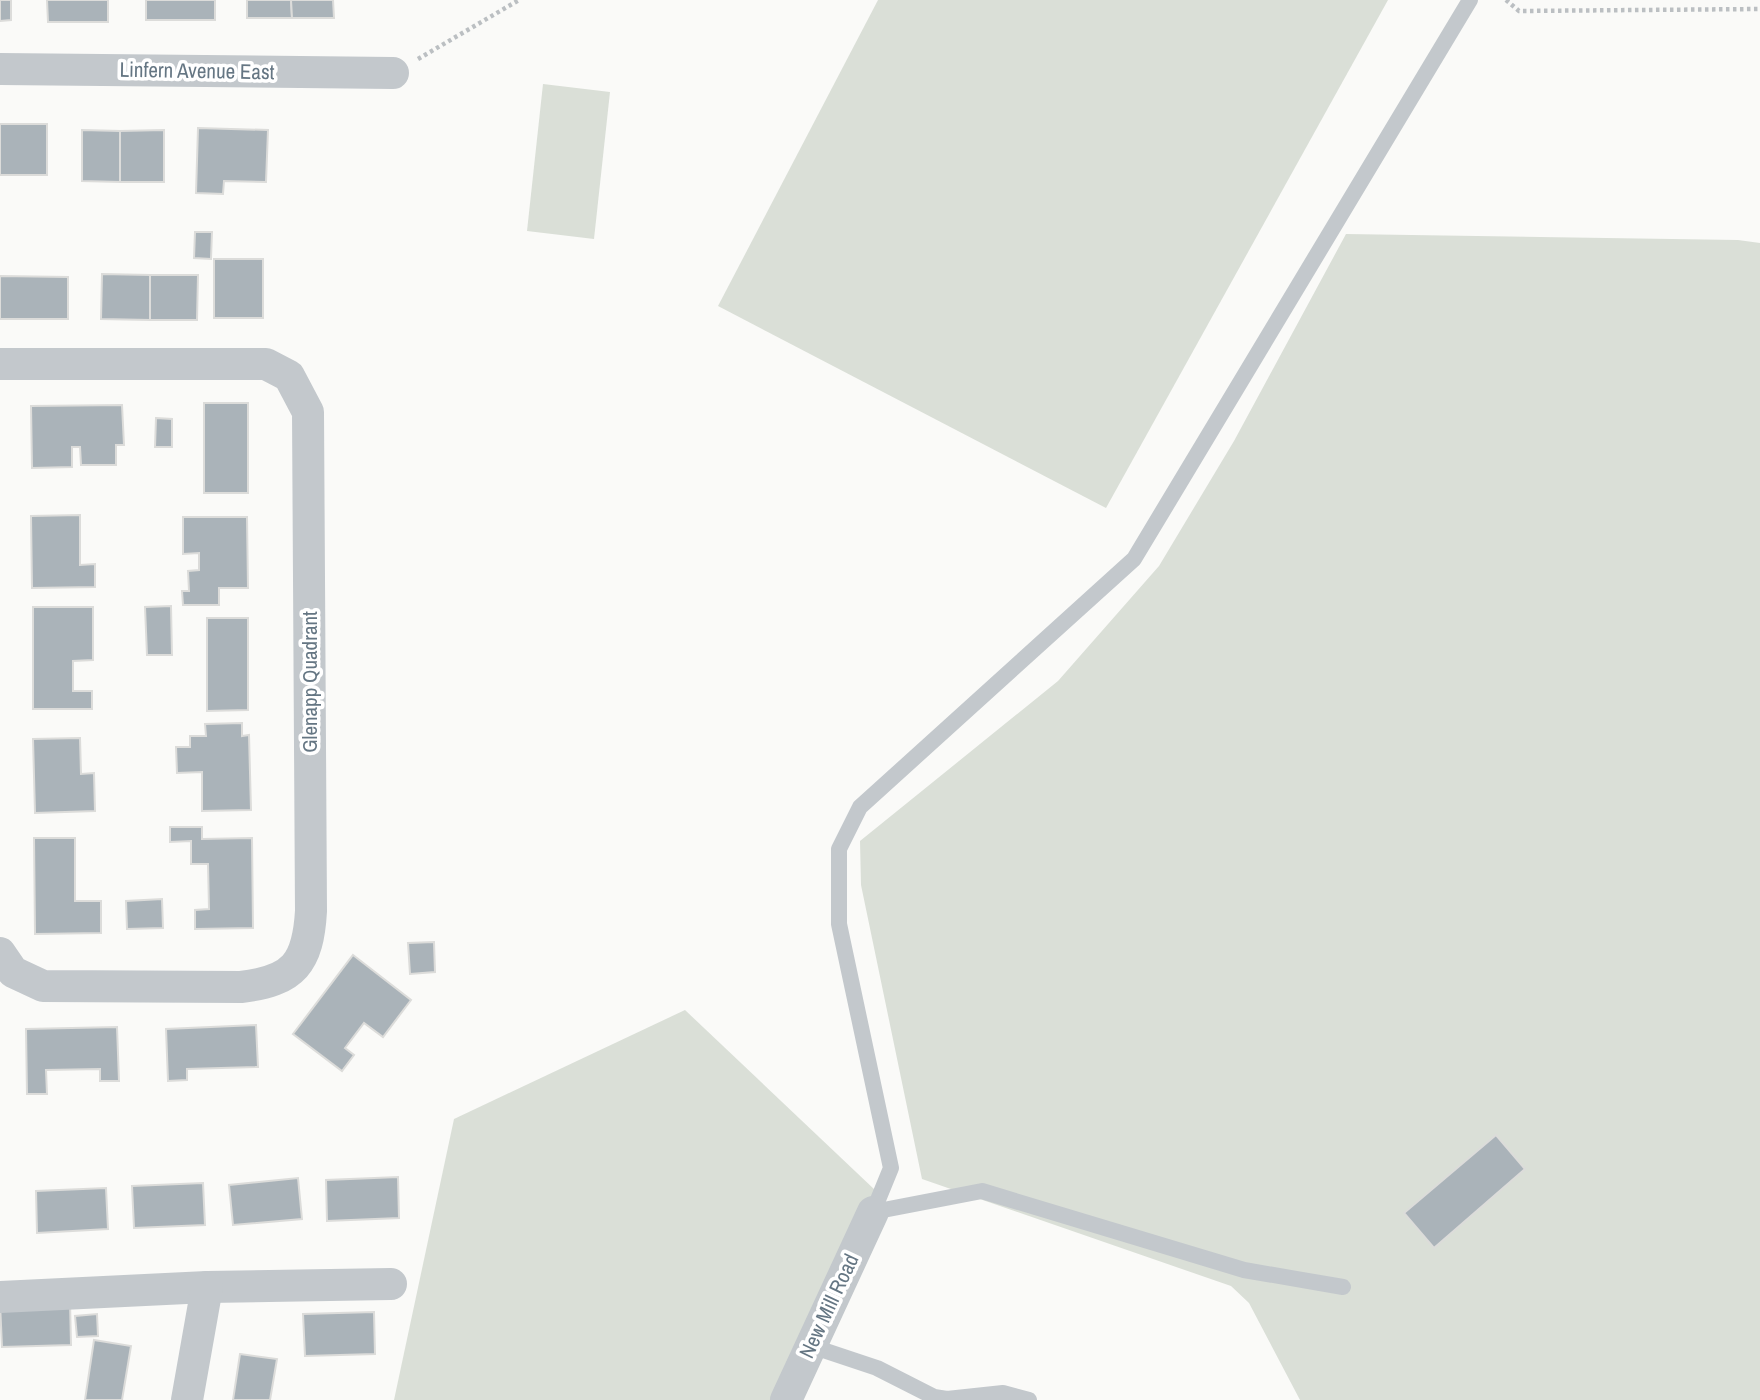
<svg xmlns="http://www.w3.org/2000/svg" width="1760" height="1400" viewBox="0 0 1760 1400" font-family="'Archivo Narrow',sans-serif">
<rect width="100%" height="100%" fill="#fafaf8"/>
<g fill="#dadfd7">
<polygon points="878,0 1388,0 1106,508 718,306"/>
<polygon points="543,84 610,92 594,239 527,231"/>
<polygon points="1346,234 1738,240 1760,243 1760,1400 1300,1400 1249,1303 1231,1286 922,1179 861,885 860,841 1058,681 1159,566 1234,441"/>
<polygon points="685,1010 875,1190 774,1400 394,1400 454,1119"/>
</g>
<g fill="#aab3b9" stroke="#dcdcda" stroke-width="2">
<polygon points="0,0 11,0 11,20 0,21"/>
<polygon points="47,0 108,0 108,22 48,22"/>
<rect x="146" y="0" width="69" height="20"/>
<polygon points="247,0 291,0 292,18 247,18"/>
<polygon points="291,0 333,0 334,18 292,18"/>
<rect x="0" y="124" width="47" height="51"/>
<polygon points="198,128 268,130 266,182 224,181 223,194 196,193"/>
<polygon points="82,130 120,131 120,182 82,181"/>
<polygon points="164,130 164,182 120,182 120,131"/>
<polygon points="195,232 212,232 211,259 194,258"/>
<rect x="214" y="259" width="49" height="59"/>
<polygon points="102,274 150,275 150,320 101,319"/>
<polygon points="150,275 198,275 197,320 150,320"/>
<polygon points="0,276 68,277 68,319 0,319"/>
<rect x="204" y="403" width="44" height="90"/>
<polygon points="122,405 124,445 116,445 116,465 81,465 80,447 72,447 72,467 32,468 31,406"/>
<polygon points="156,418 172,419 172,447 155,447"/>
<polygon points="80,515 80,565 95,564 95,587 32,588 31,516"/>
<polygon points="183,517 247,517 248,588 219,588 219,605 183,605 182,591 189,591 188,571 199,570 199,553 183,554"/>
<polygon points="171,606 172,655 147,655 145,607"/>
<polygon points="33,607 93,607 93,660 73,661 73,691 92,691 92,709 33,709"/>
<polygon points="207,618 248,618 248,710 207,711"/>
<polygon points="242,723 242,736 249,735 251,810 202,811 202,772 177,773 176,747 190,747 190,736 206,736 205,724"/>
<polygon points="80,738 81,774 94,773 95,811 35,813 33,739"/>
<polygon points="170,827 202,827 202,839 252,838 253,928 195,929 195,910 209,909 208,864 191,864 191,841 170,842"/>
<polygon points="34,838 75,838 75,901 101,901 101,933 35,934"/>
<polygon points="162,899 163,928 127,929 126,901"/>
<polygon points="434,942 435,972 410,974 408,943"/>
<polygon points="353,955 411,1000 383,1037 364,1023 345,1048 354,1055 342,1071 293,1034"/>
<polygon points="256,1025 258,1067 187,1069 187,1080 168,1081 166,1029"/>
<polygon points="117,1027 119,1081 100,1081 100,1069 46,1070 47,1094 27,1094 26,1029"/>
<polygon points="1496,1135 1525,1169 1434,1248 1404,1213"/>
<polygon points="398,1177 399,1218 327,1221 326,1180"/>
<polygon points="298,1178 302,1219 233,1225 229,1185"/>
<polygon points="203,1183 205,1225 134,1228 132,1186"/>
<polygon points="106,1188 108,1229 37,1233 36,1191"/>
<polygon points="70,1301 71,1345 2,1347 0,1303"/>
<polygon points="374,1312 375,1354 305,1356 303,1314"/>
<polygon points="97,1314 98,1336 77,1337 75,1316"/>
<polygon points="94,1340 131,1346 122,1400 85,1400"/>
<polygon points="240,1354 277,1359 270,1400 233,1400"/>
</g>
<g fill="none" stroke-linecap="round" stroke-linejoin="round">
<g stroke="#bbbfc2" stroke-width="4.5" stroke-dasharray="3.5 3.5" stroke-linecap="butt">
<polyline points="1506,0 1519,11 1760,9"/>
<polyline points="418,59 519,0"/>
</g>
<g stroke="#c3c8cc" stroke-width="16">
<polyline points="873,1212 891,1168 839,924 839,849 860,807 1134,559 1470,0"/>
<polyline points="873,1212 982,1191 1244,1270 1343,1287"/>
<polyline points="811,1346 877,1368 934,1397 947,1399 1003,1393 1029,1400"/>
</g>
<g stroke="#c3c8cc" stroke-width="32">
<polyline points="0,69 393,73"/>
<path d="M 0,364 L 266,364 L 289,376 L 308,412 L 311,911 C 308,963 294,981 241,987 L 43,986 L 13,972 L 0,953"/>
<polyline points="0,1297 207,1287 391,1284"/>
<polyline points="187,1400 207,1287"/>
<polyline points="786,1400 873,1212"/>
</g>
</g>
<g text-anchor="middle" stroke-width="7" stroke-linejoin="round" paint-order="stroke">
<g font-size="21" fill="#657683" stroke="#fff">
<text transform="translate(197 71) rotate(1)" y="7">Linfern Avenue East</text>
<text transform="translate(310 682) rotate(-90)" y="7">Glenapp Quadrant</text>
<text transform="translate(829 1306) rotate(-65)" y="7">New Mill Road</text>
</g>
</g>
</svg>
